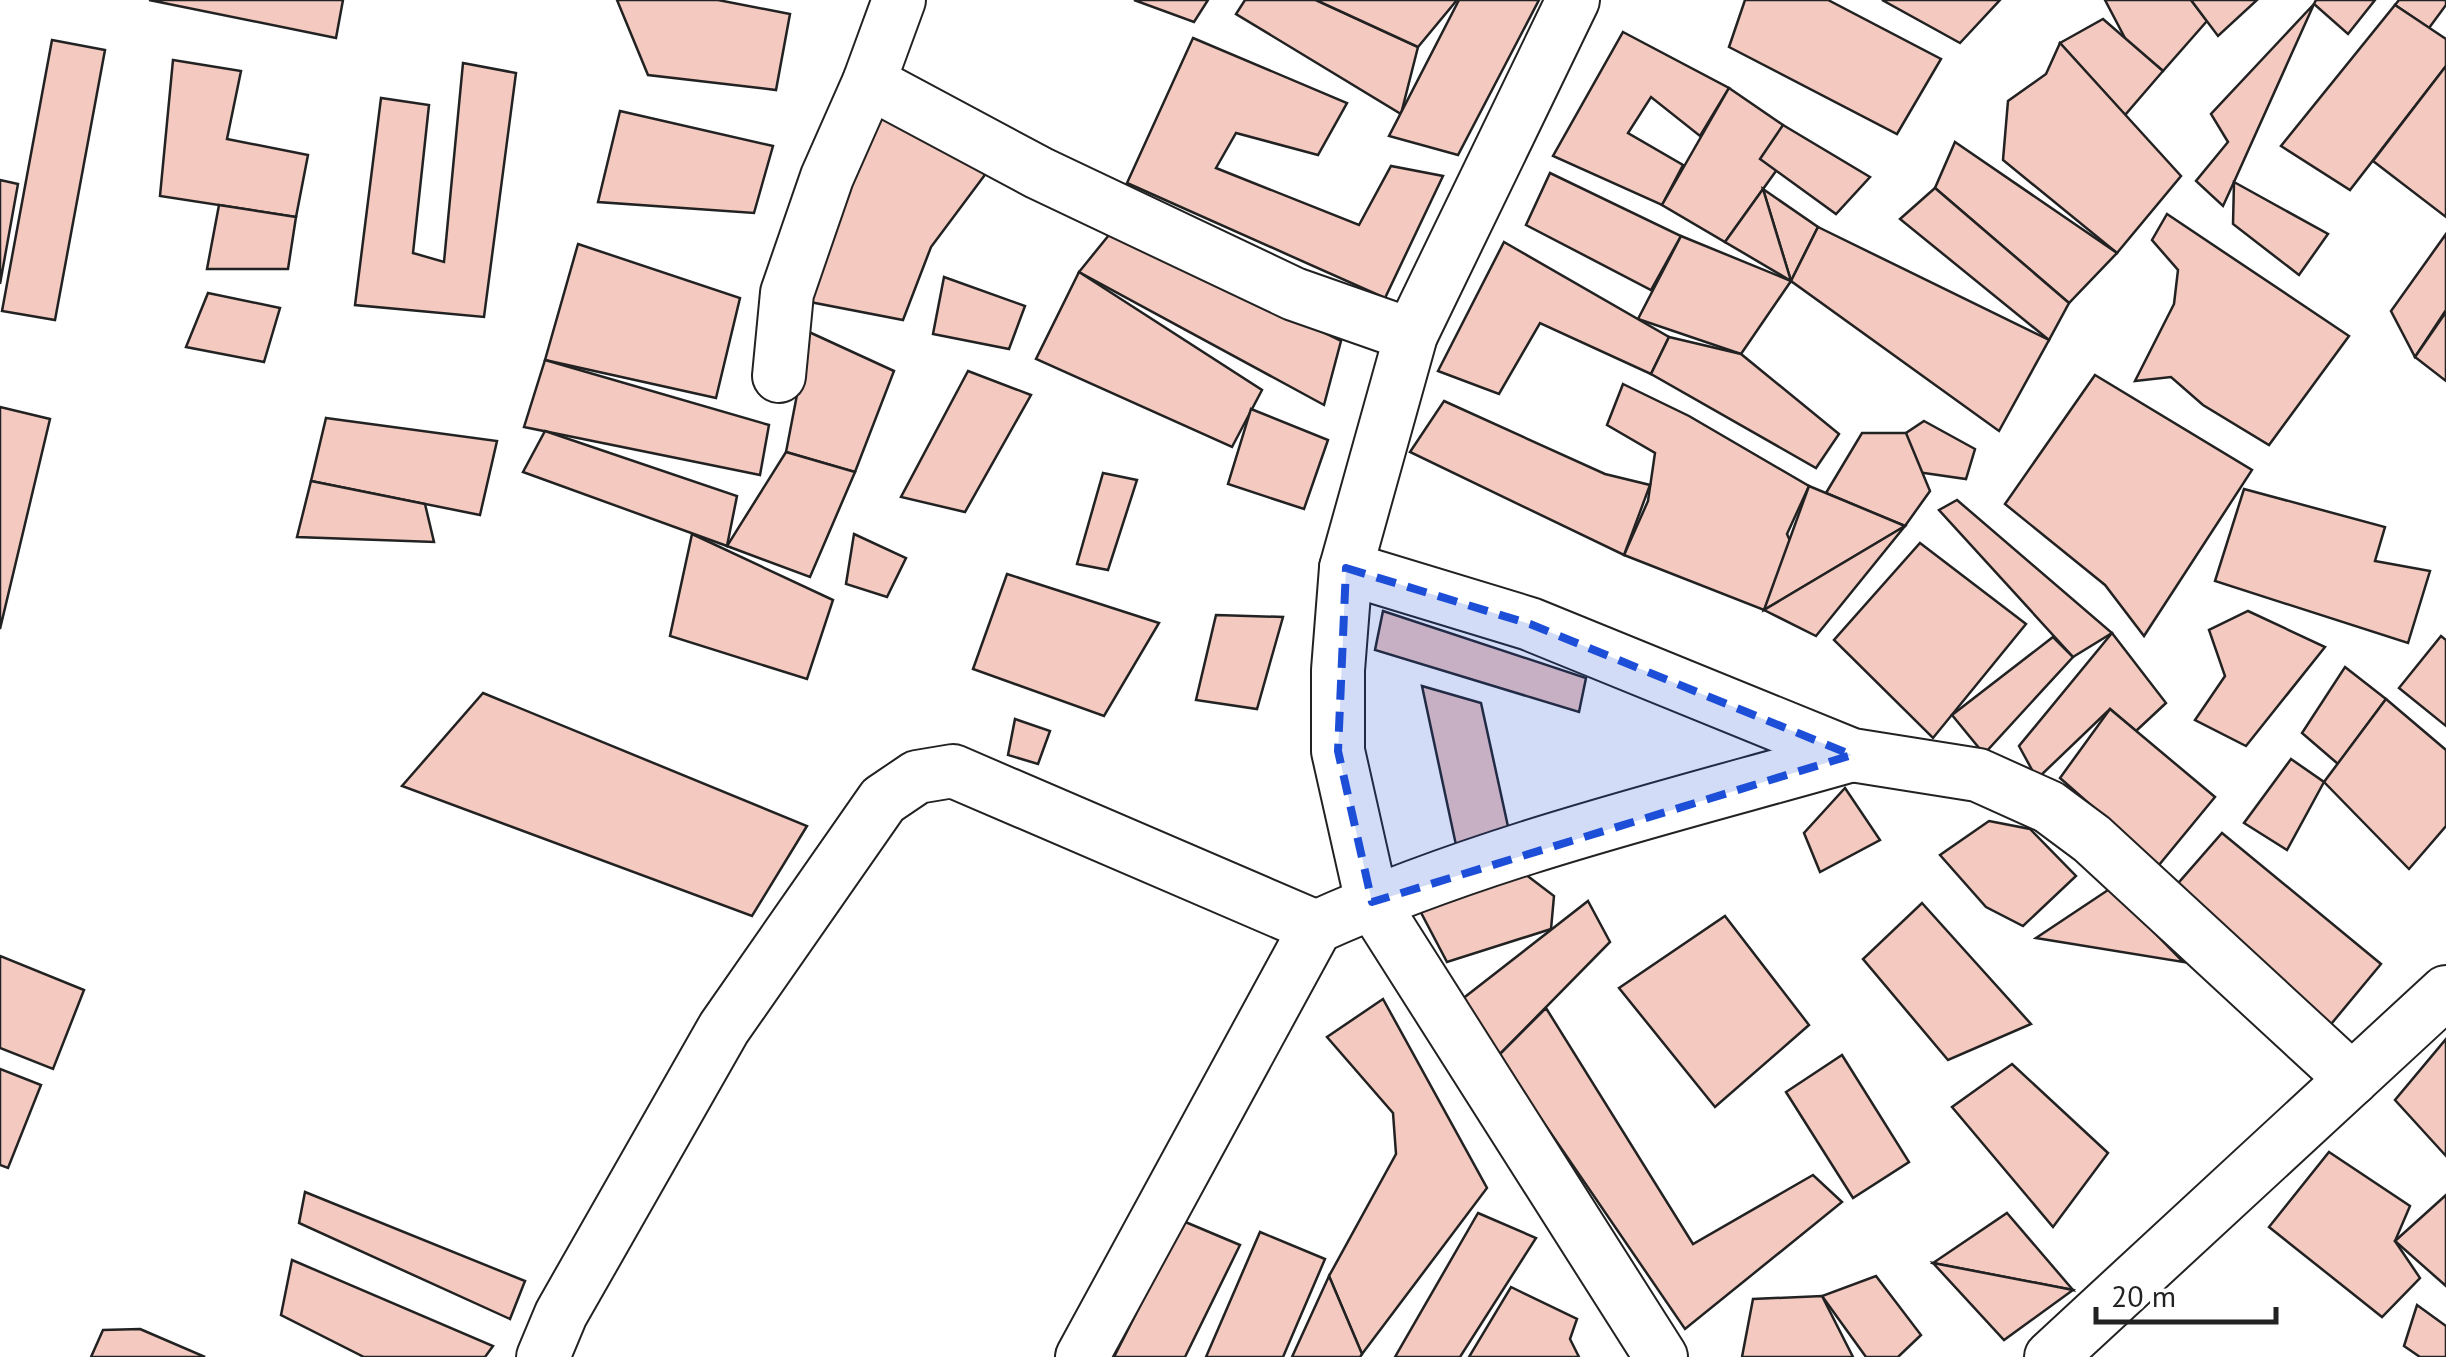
<svg xmlns="http://www.w3.org/2000/svg" width="2446" height="1357" viewBox="0 0 2446 1357" font-family="'PT Sans',sans-serif">
<rect width="100%" height="100%" fill="#fff"/>
<g fill="#f3c9c0" stroke="#222" stroke-width="2.5">
<polygon points="149,0 343,0 336,38"/>
<polygon points="617,0 718,0 790,14 776,90 648,75"/>
<polygon points="1134,0 1208,0 1194,22"/>
<polygon points="1245,0 1316,0 1418,47 1401,114 1236,14"/>
<polygon points="1316,0 1457,0 1418,47"/>
<polygon points="1459,0 1539,0 1458,155 1389,136"/>
<polygon points="1745,0 1828,0 1941,59 1897,134 1729,47"/>
<polygon points="1882,0 2000,0 1960,43"/>
<polygon points="2105,0 2191,0 2207,21 2163,71 2126,40"/>
<polygon points="2191,0 2257,0 2218,36"/>
<polygon points="2316,0 2375,0 2348,34 2314,4"/>
<polygon points="2399,0 2446,0 2446,5 2429,28 2395,5"/>
<polygon points="2314,4 2234,182 2223,206 2196,181 2228,142 2211,114"/>
<polygon points="2395,5 2446,39 2446,66 2350,190 2281,146"/>
<polygon points="2103,19 2163,71 2125,115 2060,43"/>
<polygon points="1623,32 1729,88 1700,136 1651,97 1628,133 1683,165 1662,205 1553,156"/>
<polygon points="1193,38 1347,103 1318,155 1236,133 1216,168 1359,225 1391,166 1443,176 1385,298 1127,183"/>
<polygon points="52,40 105,50 55,320 2,311"/>
<polygon points="2060,43 2181,176 2117,253 2003,160 2008,101 2046,74"/>
<polygon points="173,60 241,71 227,139 308,155 296,217 160,196"/>
<polygon points="463,63 516,73 484,317 355,305 381,98 429,105 413,253 444,262"/>
<polygon points="2446,66 2446,217 2373,161"/>
<polygon points="1729,88 1783,125 1776,171 1725,242 1662,205"/>
<polygon points="620,111 773,146 754,213 598,202"/>
<polygon points="876,114 993,164 931,247 903,320 810,302"/>
<polygon points="1783,125 1870,177 1836,214 1760,159"/>
<polygon points="1955,142 2117,253 2069,303 1935,188"/>
<polygon points="1550,173 1681,236 1651,290 1526,225"/>
<polygon points="0,180 18,184 0,284"/>
<polygon points="2234,182 2328,234 2299,275 2233,224"/>
<polygon points="1935,188 2069,303 2049,340 1900,219"/>
<polygon points="1763,189 1818,227 1791,281"/>
<polygon points="1763,189 1791,281 1725,242"/>
<polygon points="219,205 296,217 288,269 207,269"/>
<polygon points="2167,214 2349,336 2269,445 2203,405 2171,377 2135,381 2174,304 2178,270 2152,240"/>
<polygon points="1818,227 2049,340 1999,431 1791,281"/>
<polygon points="1113,230 1341,341 1324,405 1079,272"/>
<polygon points="2446,234 2446,310 2415,357 2391,311"/>
<polygon points="1681,236 1791,281 1741,354 1638,319"/>
<polygon points="1504,242 1669,337 1651,374 1540,323 1499,394 1438,371"/>
<polygon points="578,244 740,298 716,398 545,360"/>
<polygon points="1079,272 1262,390 1232,447 1036,359"/>
<polygon points="944,277 1025,306 1009,349 933,334"/>
<polygon points="208,293 280,308 264,362 186,347"/>
<polygon points="2446,312 2446,381 2415,357"/>
<polygon points="809,332 894,371 855,472 786,452"/>
<polygon points="1669,337 1741,354 1839,434 1816,468 1651,374"/>
<polygon points="545,360 769,425 760,475 524,427"/>
<polygon points="968,371 1031,395 965,512 901,497"/>
<polygon points="2095,375 2252,470 2144,636 2105,585 2005,504"/>
<polygon points="1623,384 1689,416 1809,486 1787,534 1796,554 1764,610 1624,555 1648,501 1655,453 1607,425"/>
<polygon points="1444,401 1605,474 1650,485 1624,555 1410,452"/>
<polygon points="0,407 50,419 0,629"/>
<polygon points="1251,409 1328,440 1304,509 1228,484"/>
<polygon points="326,418 497,441 480,515 311,481"/>
<polygon points="1924,421 1975,449 1966,479 1903,470 1906,433"/>
<polygon points="545,431 737,496 727,546 523,472"/>
<polygon points="1862,433 1906,433 1930,491 1905,526 1826,493"/>
<polygon points="786,452 855,472 810,577 727,546"/>
<polygon points="1103,473 1137,480 1108,570 1077,564"/>
<polygon points="311,481 425,504 434,542 297,537"/>
<polygon points="1809,486 1905,526 1764,610"/>
<polygon points="2244,489 2385,527 2375,561 2430,571 2408,643 2215,581"/>
<polygon points="1957,500 2112,633 2073,657 1939,510"/>
<polygon points="1905,526 1816,636 1764,610"/>
<polygon points="692,534 833,600 807,679 670,636"/>
<polygon points="854,534 906,558 887,597 846,584"/>
<polygon points="1920,543 2026,624 1933,738 1834,640"/>
<polygon points="1007,574 1159,623 1104,716 973,669"/>
<polygon points="1383,611 1586,678 1579,712 1375,650"/>
<polygon points="2248,611 2325,647 2246,746 2195,720 2225,676 2209,630"/>
<polygon points="1216,615 1283,617 1257,709 1196,700"/>
<polygon points="2112,633 2166,703 2136,731 2110,709 2037,779 2019,746"/>
<polygon points="2441,636 2446,640 2446,726 2399,688"/>
<polygon points="2053,637 2073,657 1984,754 1952,715"/>
<polygon points="2345,667 2386,699 2338,764 2302,733"/>
<polygon points="1422,686 1481,703 1509,831 1456,845"/>
<polygon points="483,693 807,826 752,916 402,786"/>
<polygon points="2386,699 2446,750 2446,826 2409,869 2324,782"/>
<polygon points="2110,709 2215,797 2159,865 2060,778"/>
<polygon points="1015,719 1050,731 1038,764 1008,755"/>
<polygon points="2291,759 2324,782 2287,850 2244,823"/>
<polygon points="1845,788 1880,840 1820,872 1804,833"/>
<polygon points="1989,821 2030,829 2076,876 2023,926 1986,907 1940,855"/>
<polygon points="2222,833 2381,964 2327,1029 2174,888"/>
<polygon points="1525,874 1554,896 1551,929 1447,962 1417,905"/>
<polygon points="2111,888 2183,962 2036,938"/>
<polygon points="1588,901 1610,942 1498,1056 1443,1014"/>
<polygon points="1922,903 2031,1024 1948,1060 1863,959"/>
<polygon points="1725,916 1809,1025 1715,1107 1619,988"/>
<polygon points="0,956 84,990 53,1069 0,1048"/>
<polygon points="1383,999 1487,1188 1362,1354 1329,1276 1396,1154 1393,1113 1327,1037"/>
<polygon points="1546,1008 1693,1244 1813,1175 1842,1202 1685,1329 1498,1056"/>
<polygon points="2446,1039 2446,1156 2395,1100"/>
<polygon points="1842,1055 1909,1162 1853,1198 1786,1092"/>
<polygon points="2012,1064 2108,1153 2053,1227 1952,1107"/>
<polygon points="0,1069 41,1085 8,1168 0,1165"/>
<polygon points="2329,1152 2410,1206 2395,1241 2420,1278 2382,1317 2269,1227"/>
<polygon points="305,1192 525,1281 510,1319 299,1223"/>
<polygon points="2446,1195 2446,1286 2395,1241"/>
<polygon points="1478,1213 1536,1238 1460,1357 1395,1357"/>
<polygon points="2007,1213 2073,1290 1933,1263"/>
<polygon points="1183,1221 1240,1245 1185,1357 1114,1357"/>
<polygon points="1260,1232 1325,1259 1283,1357 1206,1357"/>
<polygon points="292,1260 493,1346 485,1357 364,1357 281,1315"/>
<polygon points="1933,1263 2073,1290 2004,1340"/>
<polygon points="1329,1276 1362,1354 1360,1357 1292,1357"/>
<polygon points="1876,1276 1921,1335 1898,1357 1866,1357 1822,1296"/>
<polygon points="1511,1287 1577,1319 1570,1339 1579,1357 1469,1357"/>
<polygon points="1822,1296 1853,1357 1742,1357 1753,1299"/>
<polygon points="2417,1305 2446,1326 2446,1357 2420,1357 2404,1346"/>
<polygon points="140,1329 205,1357 91,1357 103,1330"/>
</g>
<g fill="none" stroke-linecap="round" stroke-linejoin="round">
<g stroke="#222" stroke-width="56">
<g id="street">
<polyline points="1573,0 1411,335 1346,568 1338,670 1338,751 1372,902 1661,1357"/>
<polyline points="869,82 1039,173 1294,294 1411,335"/>
<polyline points="779,376 787,293 827,177 869,82 899,0"/>
<polyline points="1346,568 1530,624 1852,755 1978,775 2049,807 2092,839 2352,1079"/>
<polyline points="543,1357 561,1314 724,1028 883,800 917,777 953,771 1316,927"/>
<path d="M 1082,1357 L 1316,927 C 1487,850 1673,806 1852,755"/>
<polyline points="2051,1357 2446,992"/>
</g>
</g>
<use href="#street" stroke="#fff" stroke-width="52"/>
</g>
<path fill="#1d4ed8" fill-opacity="0.2" stroke="#1d4ed8" stroke-width="8" stroke-dasharray="20 12" stroke-linejoin="round" d="M 1346,568 L 1530,624 L 1852,755 L 1372,902 L 1338,751 Z"/>
<path d="M2096 1307v15h180v-15" fill="none" stroke="#222222" stroke-width="5"/>
<text x="2111" y="1307" font-size="30" fill="#222222" stroke="#ffffff" stroke-width="8" paint-order="stroke">20 m</text>
</svg>
